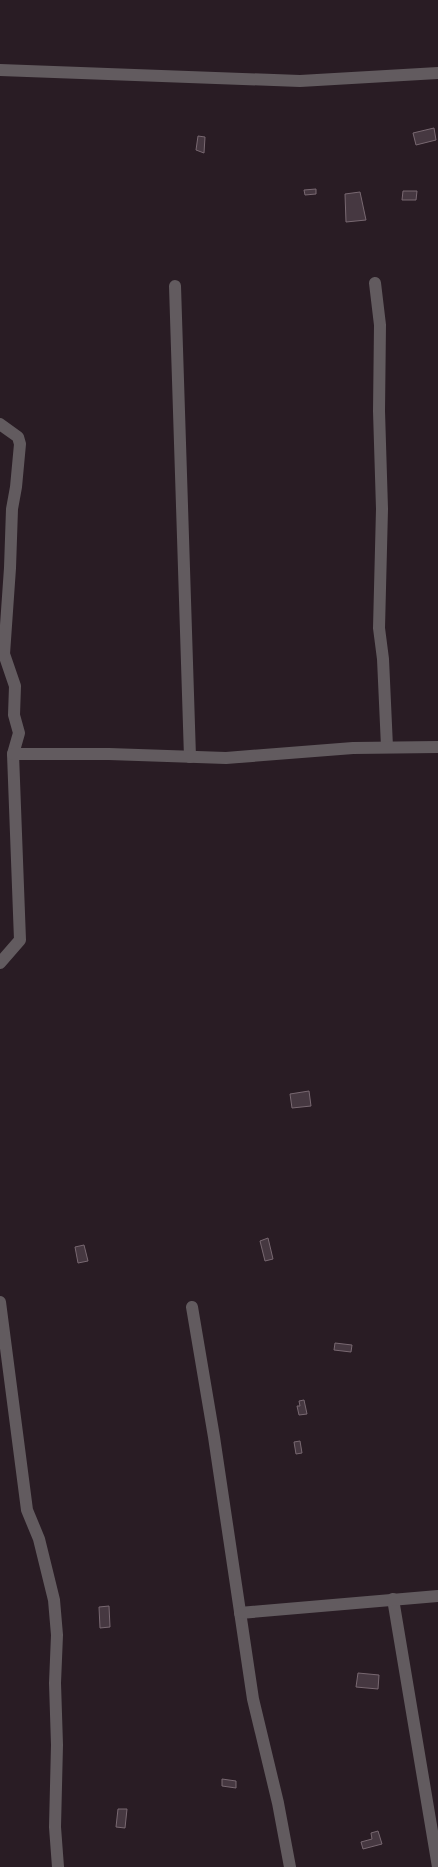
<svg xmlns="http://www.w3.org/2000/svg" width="438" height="1867" viewBox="0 0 438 1867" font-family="Helvetica,sans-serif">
<rect width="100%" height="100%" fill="#291c24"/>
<g fill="#463841" stroke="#786871">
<polygon points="434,128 436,140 416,145 413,133"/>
<polygon points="198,136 205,137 204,153 196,150"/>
<polygon points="316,189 316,194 305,195 304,190"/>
<polygon points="403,191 417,191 416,200 402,200"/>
<polygon points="360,192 366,220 346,222 345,194"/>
<polygon points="309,1091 311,1106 292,1108 290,1094"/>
<polygon points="268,1238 273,1259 265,1261 260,1241"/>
<polygon points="84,1245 88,1261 78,1263 75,1247"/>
<polygon points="335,1343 352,1345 351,1352 334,1350"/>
<polygon points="304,1400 307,1414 299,1415 297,1406 300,1406 299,1401"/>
<polygon points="300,1441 302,1453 296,1454 294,1442"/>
<polygon points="109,1606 110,1627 100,1628 99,1607"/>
<polygon points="358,1673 379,1675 378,1689 356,1687"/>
<polygon points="222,1779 236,1781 236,1788 222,1786"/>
<polygon points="118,1809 127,1809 125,1828 116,1827"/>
<polygon points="378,1831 382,1844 363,1849 361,1842 372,1839 371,1833"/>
</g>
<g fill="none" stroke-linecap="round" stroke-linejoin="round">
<g stroke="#625b5f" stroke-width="12">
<polyline points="0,70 300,81 438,73"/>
<polyline points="375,283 380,325 379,411 382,509 379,628 383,659 387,747"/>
<polyline points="175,286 190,757"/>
<polyline points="0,424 18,437 20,444 16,487 12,509 10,568 4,654 15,686 14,715 19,733 13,754 20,940 0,963"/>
<polyline points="13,754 109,754 226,758 353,748 438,747"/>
<polyline points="0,1302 27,1510 39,1539 54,1600 57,1635 55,1683 57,1745 55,1827 58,1867"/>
<polyline points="192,1307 214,1437 253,1699 278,1803 290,1867"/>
<polyline points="393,1599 438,1867"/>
<polyline points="240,1613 438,1596"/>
</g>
</g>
</svg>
